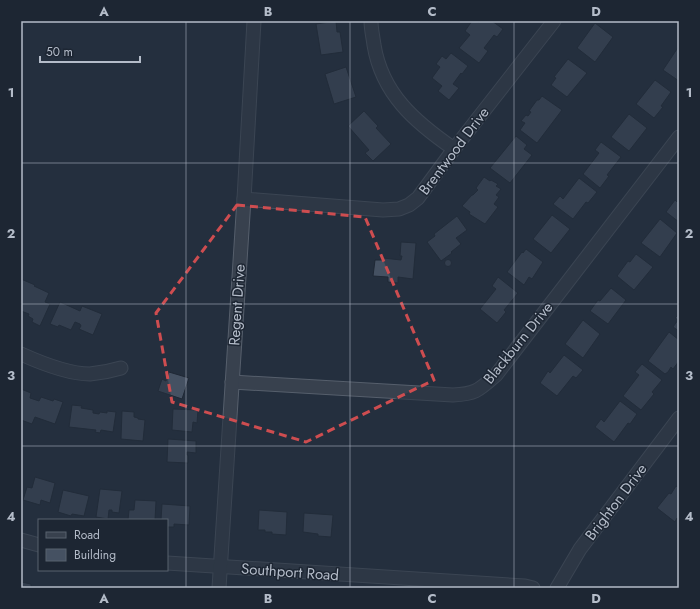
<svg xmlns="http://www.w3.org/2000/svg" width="700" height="609" viewBox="0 0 700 609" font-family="Jost,sans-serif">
<rect width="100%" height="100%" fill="#242f3e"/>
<g fill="#455162" stroke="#1f2835">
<polygon points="336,21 337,32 340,32 343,52 321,55 316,24"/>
<polygon points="472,21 479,22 480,21 492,21 503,29 497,37 494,35 484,48 488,51 479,63 459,48 470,35 465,31"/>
<polygon points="595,23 613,37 595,62 577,48"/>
<polygon points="679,46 679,81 663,70"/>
<polygon points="451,53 468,66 462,74 461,73 453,84 459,88 449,100 438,91 442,86 432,78 440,67 436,64 442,56 446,59"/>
<polygon points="568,59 587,73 567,97 551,85 556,78 554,77"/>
<polygon points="346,67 356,97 334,104 325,74"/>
<polygon points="655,80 671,92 661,106 663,107 654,118 636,104"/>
<polygon points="542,96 562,110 537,143 520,130 525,123 521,121 526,115 528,116 531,112 529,111 537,100 539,100"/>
<polygon points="364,111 378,126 376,128 391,144 373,161 365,153 369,150 348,126"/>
<polygon points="629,114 647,128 629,151 611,137"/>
<polygon points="516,136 527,145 524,149 532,155 510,183 490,168"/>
<polygon points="601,142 621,157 607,175 609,176 600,188 583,174 599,153 595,150"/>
<polygon points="484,177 490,181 491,180 498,184 496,186 501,189 496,195 499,197 494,204 498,207 485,224 469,214 470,212 462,206 472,195 473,195 478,190 476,188"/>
<polygon points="579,178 597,192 588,203 586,202 573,219 553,204 560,196 563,199"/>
<polygon points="679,199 679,222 666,212 675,200 677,202"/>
<polygon points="552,215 570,229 551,253 533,239"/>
<polygon points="457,216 467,230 456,238 461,244 451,252 452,253 441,261 427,242 435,236 434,234"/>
<polygon points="660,219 677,233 660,257 641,243"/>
<polygon points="401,242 416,243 413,279 398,277 398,283 388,282 388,277 373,276 375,260 383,260 383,258 401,260 402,256 400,256"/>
<polygon points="526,249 543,262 532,279 529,277 524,285 507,272 522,252 523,253"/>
<polygon points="636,254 653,267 634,290 617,276 628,261 630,262"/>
<circle cx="448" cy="263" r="3.5"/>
<polygon points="498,277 518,293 504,310 506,312 497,323 480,309 496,289 492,286"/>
<polygon points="21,279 35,285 34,286 49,293 45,302 50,304 40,326 32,322 33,319 28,316 29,314 21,311"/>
<polygon points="611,288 626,300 608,324 590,311 598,300 600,301"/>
<polygon points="60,302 80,311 82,306 102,314 93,335 79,329 81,326 80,324 75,322 71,330 59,325 58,327 50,324"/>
<polygon points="679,314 679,331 673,327 678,320 675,318"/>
<polygon points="583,320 600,334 583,358 565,344"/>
<polygon points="669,332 679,340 679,361 673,369 671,367 668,372 665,374 648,361"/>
<polygon points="564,355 583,370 576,378 573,376 557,396 540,383 548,371 550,373"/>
<polygon points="642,364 662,380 652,392 654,394 641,410 623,396 639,375 635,372"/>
<polygon points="169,372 189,378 182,399 158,391 162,379 166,381"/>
<polygon points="21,389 31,393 30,398 39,401 41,397 53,401 54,399 63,402 55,424 35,417 32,424 21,420"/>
<polygon points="620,401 637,414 630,424 628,423 614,442 595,427 601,419 604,422"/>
<polygon points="72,405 82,406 81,408 93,410 93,413 99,414 100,412 107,413 107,411 116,412 113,432 101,430 100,433 95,432 96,430 69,427"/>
<polygon points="173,409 198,410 197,423 193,422 192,432 172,430"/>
<polygon points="122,411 134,412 134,417 138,418 138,419 145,420 143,441 121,439"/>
<polygon points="168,439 196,441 196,453 187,452 187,455 188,455 188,463 167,462"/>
<polygon points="35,477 55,483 50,503 41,500 40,505 23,500 27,487 32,488"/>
<polygon points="676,486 679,488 679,519 677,518 675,522 657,508 669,493 671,494"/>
<polygon points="100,489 122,491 119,513 112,512 112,510 109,510 108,519 96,517"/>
<polygon points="63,490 89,496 84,516 72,514 71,516 58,512"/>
<polygon points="135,500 156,501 155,520 128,520 129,510 134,510"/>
<polygon points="162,504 190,506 189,525 174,524 174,527 167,527 167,520 161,520"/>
<polygon points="259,510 287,512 286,535 272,534 272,532 265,532 265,530 258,530"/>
<polygon points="304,513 333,515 331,537 318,536 318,534 303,532"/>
<polygon points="21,582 31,584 31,588 21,588"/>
</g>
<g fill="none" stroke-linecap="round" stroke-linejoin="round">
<g stroke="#565f6c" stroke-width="15">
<g id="street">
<path d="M 371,21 C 371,29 373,37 374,45 C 382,94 415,122 454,149"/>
<polyline points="244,199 383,210 399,209 409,205 418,198 454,149 554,21"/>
<path d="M 21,354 C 41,363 69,374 90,374 C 101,373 111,371 121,368"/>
<path d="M 232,382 L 453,395 C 476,394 479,390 496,375 L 679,137"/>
<polyline points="21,540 39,545"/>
<polyline points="167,563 525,586 533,588"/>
<polyline points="219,588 244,199 254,21"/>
<polyline points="557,588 580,549 679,418"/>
</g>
</g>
<use href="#street" stroke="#38414e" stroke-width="13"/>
</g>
<path d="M0 0H700V609H0ZM 237,205 L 365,217 L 434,380 L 306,442 L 172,402 L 156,313 Z" fill="#242f3e" fill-opacity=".55" fill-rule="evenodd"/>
<path fill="none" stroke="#ce4d50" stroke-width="3" stroke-dasharray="8 5" stroke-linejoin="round" d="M 237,205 L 365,217 L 434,380 L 306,442 L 172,402 L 156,313 Z"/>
<path fill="none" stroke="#b4bcc9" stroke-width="1" stroke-opacity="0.55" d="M 186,21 L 186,588M 350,21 L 350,588M 514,21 L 514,588M 21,163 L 679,163M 21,304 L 679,304M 21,446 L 679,446"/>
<g text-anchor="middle" stroke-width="3" stroke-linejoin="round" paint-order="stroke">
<g font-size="15" fill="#b4bcc9" stroke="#1d2633">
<text transform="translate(454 151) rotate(-53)" y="5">Brentwood Drive</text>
<text transform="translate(237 305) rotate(-86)" y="5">Regent Drive</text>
<text transform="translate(518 343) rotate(-51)" y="5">Blackburn Drive</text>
<text transform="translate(616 502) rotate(-53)" y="5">Brighton Drive</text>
<text transform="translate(290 572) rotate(4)" y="5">Southport Road</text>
</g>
</g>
<rect width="700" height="609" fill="none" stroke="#1d2633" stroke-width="44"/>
<rect x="38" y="519" width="130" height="52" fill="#1d2633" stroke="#59626f"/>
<rect x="46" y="532" width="20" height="6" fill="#38414e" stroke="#59626f"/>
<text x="74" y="539" font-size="12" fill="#b4bcc9">Road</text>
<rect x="46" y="549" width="20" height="12" fill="#455162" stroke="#59626f"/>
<text x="74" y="559" font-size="12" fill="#b4bcc9">Building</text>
<path d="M40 56v6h100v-6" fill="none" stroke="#b4bcc9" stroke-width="2"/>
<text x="46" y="56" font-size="12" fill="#b4bcc9" stroke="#1d2633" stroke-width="3" paint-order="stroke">50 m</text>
<rect x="22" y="22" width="656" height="565" fill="none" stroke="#b4bcc9" stroke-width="1.5"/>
<g font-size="13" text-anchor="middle" font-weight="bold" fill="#b4bcc9">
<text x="104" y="16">A</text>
<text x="268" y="16">B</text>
<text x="432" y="16">C</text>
<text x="596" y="16">D</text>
<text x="11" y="97">1</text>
<text x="689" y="97">1</text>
<text x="11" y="238">2</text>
<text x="689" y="238">2</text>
<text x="11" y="380">3</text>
<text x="689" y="380">3</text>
<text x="11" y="521">4</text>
<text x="689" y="521">4</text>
<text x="104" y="603">A</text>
<text x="268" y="603">B</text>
<text x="432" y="603">C</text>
<text x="596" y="603">D</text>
</g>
</svg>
